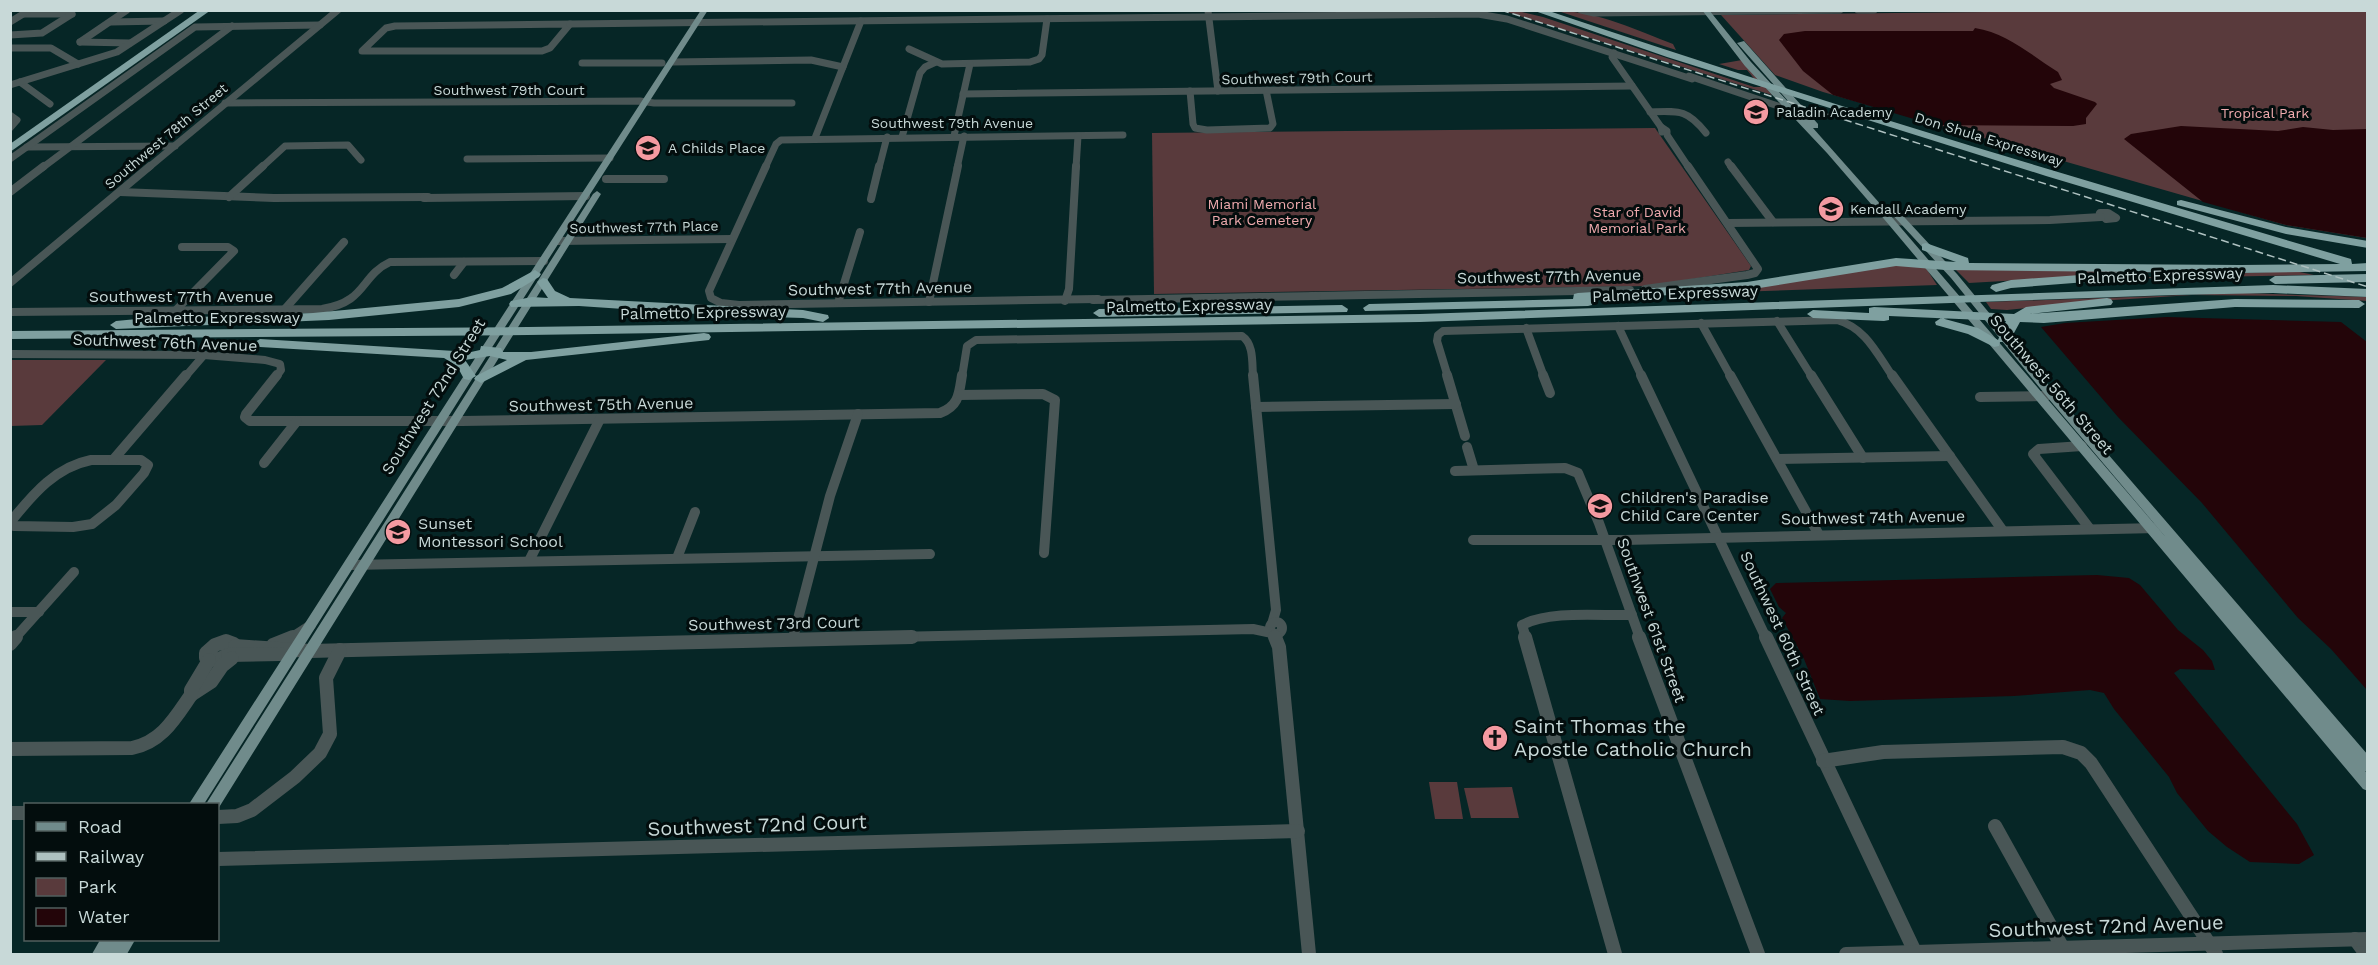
<svg xmlns="http://www.w3.org/2000/svg" width="2378" height="965" viewBox="0 0 2378 965" font-family="'Work Sans',sans-serif">
<rect width="100%" height="100%" fill="#062626"/>
<g fill="#593a3c">
<polygon points="1504,11 1518,11 1543,17 1754,87 1761,87 1747,70 1738,70 1719,64 1742,60 1772,95"/>
<path d="M 1558,11 C 1594,10 1639,31 1673,44 L 1676,50 Z"/>
<polygon points="2072,11 2367,11 2367,238 2286,225 1823,92 1775,75 1721,15"/>
<polygon points="1655,128 1751,266 1749,270 1648,286 1154,294 1152,133"/>
<polygon points="1897,265 1924,265 1937,285 1675,294"/>
<polygon points="1954,268 2156,272 1969,283"/>
<polygon points="2295,271 2314,275 2103,279"/>
<polygon points="2243,293 2368,297 2367,301 2296,296 2192,295 2083,302 2007,310 1991,309 1986,302"/>
<polygon points="10,360 106,360 42,425 11,426"/>
<polygon points="1429,782 1457,782 1463,819 1435,819"/>
<polygon points="1512,787 1519,818 1471,818 1464,788"/>
</g>
<g fill="#230509">
<path d="M 1975,28 C 2007,33 2031,55 2058,72 L 2062,80 L 2050,84 L 2054,88 L 2095,102 L 2097,104 L 2086,118 L 2086,124 L 2073,126 L 1934,125 L 1833,95 L 1803,71 L 1779,40 L 1784,34 L 1805,31 L 1973,31 Z"/>
<polygon points="2181,126 2278,131 2303,127 2333,130 2367,129 2367,238 2286,225 2203,202 2124,139 2131,134"/>
<polygon points="2167,317 2341,322 2367,342 2367,690 2331,649 2298,618 2202,503 2118,417 2041,327 2065,323"/>
<polygon points="2097,575 2129,578 2140,585 2178,630 2203,650 2212,661 2215,670 2180,669 2174,673 2297,824 2314,855 2299,864 2250,862 2227,847 2208,831 2177,793 2169,777 2114,709 2104,693 2090,690 2014,696 1850,701 1820,699 1804,659 1782,618 1786,613 1779,607 1770,589 1776,583"/>
</g>
<g fill="none" stroke-linecap="round" stroke-linejoin="round">
<g stroke="#495656" stroke-width="7">
<polyline points="1581,10 1594,13 1840,10"/>
<polyline points="1858,10 1874,10"/>
<polyline points="1208,11 1218,91"/>
<polyline points="23,14 72,14"/>
<polyline points="10,22 28,11"/>
<polyline points="111,22 164,21"/>
<polygon points="570,24 550,48 542,51 362,51 386,28 395,26"/>
<polyline points="570,24 1478,14 1507,19 1692,79"/>
<polyline points="10,35 42,33 72,14"/>
<polyline points="80,42 127,10"/>
<polyline points="80,42 130,43"/>
<polyline points="10,48 51,48 78,64"/>
<polyline points="909,49 942,64 1030,62 1039,59 1042,55 1047,19"/>
<polyline points="1614,53 1612,57 1661,127 1662,132"/>
<polyline points="672,62 811,60 843,67"/>
<polyline points="582,63 662,63"/>
<polyline points="1689,76 1778,106 1800,108"/>
<polyline points="20,82 50,104"/>
<polyline points="10,85 117,52 181,10"/>
<polyline points="1190,91 1193,124 1195,128 1207,130 1270,128 1273,124 1266,90"/>
<polyline points="963,94 1632,86"/>
<polyline points="225,103 640,101 654,103 792,103"/>
<path d="M 1650,112 C 1679,111 1687,109 1706,133"/>
<polyline points="10,115 17,120 10,128"/>
<polyline points="1661,127 1667,131 1667,135 1689,168"/>
<polyline points="954,136 970,64"/>
<polyline points="902,137 920,73 925,67 936,62"/>
<polyline points="815,138 861,21"/>
<polyline points="27,147 175,146"/>
<polyline points="10,159 195,27 320,25"/>
<polyline points="467,159 610,158"/>
<polyline points="1728,162 1732,168"/>
<polyline points="42,168 232,26"/>
<polyline points="148,168 338,10"/>
<polyline points="261,168 285,146 348,145 361,160"/>
<polyline points="765,168 776,144 781,140 1123,135"/>
<polyline points="879,168 887,137"/>
<polyline points="957,168 964,136"/>
<polyline points="1076,168 1078,136"/>
</g>
<g stroke="#495656" stroke-width="8">
<polyline points="766,166 709,291 711,298 721,303 739,305 1098,299"/>
<polyline points="1731,166 1773,222"/>
<polyline points="606,179 664,179"/>
<polyline points="10,192 44,166"/>
<polyline points="120,192 274,198 428,197"/>
<polyline points="229,197 263,166"/>
<polyline points="424,198 586,196"/>
<polyline points="871,199 879,166"/>
<polygon points="2100,213 2108,213 2116,218 2106,219"/>
<polyline points="1728,223 2050,220 2101,217"/>
<polyline points="557,241 732,239"/>
<polyline points="454,275 464,262"/>
<polyline points="10,283 150,166"/>
<polyline points="1645,289 1747,275 1755,273 1758,269 1688,166"/>
<polyline points="1312,296 1630,290"/>
<polyline points="1093,300 1317,296"/>
<polyline points="1065,301 1069,289 1076,166"/>
<polyline points="929,302 958,166"/>
<polyline points="838,303 860,232"/>
<polyline points="284,310 344,242"/>
<polyline points="175,311 234,251 228,247 182,247"/>
<path d="M 10,312 L 322,309 C 367,302 360,276 390,262 L 544,261"/>
<polyline points="1777,321 1812,377"/>
<polyline points="1701,323 1731,377"/>
<polyline points="1618,326 1642,377"/>
<polyline points="1526,328 1544,377"/>
<polyline points="10,354 204,355 265,360 280,364 281,370 276,377"/>
<polyline points="185,377 204,355"/>
<path d="M 962,377 L 967,346 L 976,340 L 1242,336 C 1254,344 1252,363 1253,377"/>
<path d="M 1448,377 L 1437,341 L 1438,335 L 1443,331 L 1837,320 C 1866,328 1877,354 1893,377"/>
</g>
<g stroke="#495656" stroke-width="10">
<path d="M 277,375 L 246,414 L 245,417 L 250,421 L 462,421 L 940,413 C 959,406 959,394 962,375"/>
<polyline points="1253,375 1276,610 1272,624"/>
<polyline points="1447,375 1465,436"/>
<polyline points="1543,375 1550,393"/>
<polyline points="1641,375 1766,638"/>
<polyline points="1730,375 1819,535"/>
<polyline points="1811,375 1863,458"/>
<polyline points="1892,375 2003,531"/>
<polyline points="959,395 1043,394 1055,400 1044,553"/>
<polyline points="1980,397 2046,396"/>
<polyline points="1256,407 1456,404"/>
<polyline points="2082,446 2039,449 2033,454 2090,529"/>
<polyline points="1467,447 1474,470"/>
<polyline points="1777,459 1950,456"/>
<path d="M 91,460 L 141,460 L 148,465 L 144,473 L 116,505 L 92,524 L 73,527 L 14,526 L 12,520 C 34,493 56,467 91,460 Z"/>
<polyline points="113,460 186,375"/>
<polyline points="264,463 297,421"/>
<polyline points="1455,471 1565,468 1578,473 1599,523 1640,638"/>
<polyline points="1473,540 1624,540 2158,528"/>
<polyline points="677,558 695,512"/>
<polyline points="529,561 600,419"/>
<polyline points="350,565 930,554"/>
<polyline points="10,612 39,612"/>
<circle cx="1276" cy="628" r="6"/>
<polyline points="1273,633 1275,638"/>
<polyline points="15,638 74,572"/>
<polyline points="291,638 311,625"/>
<polyline points="793,638 830,496 858,414"/>
<polyline points="848,638 1253,629 1272,633"/>
<path d="M 1526,638 L 1522,625 C 1550,610 1600,616 1632,615"/>
</g>
<g stroke="#495656" stroke-width="14">
<polyline points="1275,637 1279,647 1309,954"/>
<polyline points="1525,637 1615,954"/>
<polyline points="1639,637 1758,954"/>
<polyline points="1766,637 1916,954"/>
<polygon points="226,641 234,644 231,653 218,660 206,658 206,653 215,645"/>
<polyline points="10,644 16,637"/>
<polyline points="273,645 293,637"/>
<polyline points="235,646 310,651 912,637"/>
<polyline points="228,655 280,654"/>
<polyline points="191,695 211,682 222,666 232,658"/>
<path d="M 10,749 L 132,748 C 162,742 175,718 191,695 L 191,690 L 209,660"/>
<polyline points="1823,761 1883,752 2063,747 2081,753 2091,763 2216,954"/>
<polyline points="10,813 26,813"/>
<polyline points="218,817 237,816 252,810 295,777 320,753 330,734 326,678 340,650"/>
<polyline points="1995,826 2065,952"/>
<polyline points="218,859 1298,831"/>
<polyline points="2355,939 2366,954"/>
<polyline points="1846,954 2368,939"/>
</g>
<g fill="#708b8b" fill-rule="evenodd">
<polygon points="701,10 708,10 491,349 204,804 189,804 481,349"/>
<polygon points="1702,10 1709,10 1751,62 1803,118 1737,43 1744,41 1818,124 1818,128 1813,128 1890,215 2169,541 2048,398 1951,278 1887,209 1887,205 1893,205 1957,274 2056,394 2368,755 2368,772 2365,771 2368,774 2368,791 2363,789 1884,219 1827,153 1745,66"/>
<polygon points="597,191 601,194 218,809 218,804 206,804 593,194"/>
<polygon points="100,940 135,940 127,954 92,954"/>
</g>
<g fill="#7fa0a0" fill-rule="evenodd">
<polygon points="200,10 211,10 10,152 10,144"/>
<path d="M 1532,10 L 1546,10 C 1813,100 2082,180 2351,259 L 2352,264 L 2368,263 L 2368,271 L 2240,273 L 1945,270 L 1896,266 L 1747,290 L 1593,300 L 1592,305 L 1588,306 L 1365,311 L 1363,308 L 1369,304 L 1573,299 L 1574,294 L 1578,293 L 1747,282 L 1896,258 L 1956,262 L 1922,250 L 1922,244 L 1926,243 L 1968,258 L 1969,263 L 2240,265 L 2340,264 L 2046,176 L 1667,57 Z"/>
<polygon points="2181,200 2286,227 2368,241 2368,248 2286,234 2177,205 2177,201"/>
<polygon points="535,270 541,274 539,277 511,294 459,307 329,320 116,329 110,325 116,321 137,319 313,313 459,299 502,288"/>
<polygon points="2121,272 2125,273 2127,276 2125,279 2011,288 1996,292 1990,288 1992,285 2011,280"/>
<polygon points="2368,274 2368,282 2275,284 2269,280 2275,276"/>
<polygon points="543,278 547,279 555,291 570,298 803,310 828,315 829,318 823,322 803,318 713,315 579,306 511,307 509,304 511,301 532,297 548,298 537,282"/>
<polygon points="2273,285 2368,289 2368,297 2273,293 2173,295 1420,322 528,335 10,339 10,331 528,327 1420,314"/>
<polygon points="2107,298 2111,299 2113,302 2111,305 2029,314 2235,299 2359,300 2365,304 2359,308 2235,307 2044,323 2020,322 2009,342 2000,342 1999,346 1994,347 1968,334 1936,325 1935,322 1941,318 1978,328 1998,340 2006,321 1889,316 1889,320 1884,321 1813,318 1807,314 1813,310 1869,313 1869,308 1874,307 2014,314 2026,307"/>
<polygon points="1342,305 1348,309 1347,312 1099,317 1093,313 1099,309"/>
<polygon points="704,333 709,334 711,337 709,340 526,360 481,383 474,379 476,376 507,360 490,356 465,360 476,376 469,380 464,379 457,366 444,358 260,347 253,343 260,339 471,352 480,350 481,346 501,348 503,352 531,352"/>
</g>
<polyline stroke="#aec1c0" stroke-width="1.5" stroke-dasharray="8 4" stroke-linecap="butt" points="1501,10 2368,287"/>
</g>
<defs>
<g id="school-disc" transform="scale(1.35)"><circle r="9.5" fill="#f49aa1" stroke="#030d0d"/><path d="M0-5L7-2L0 1L-7-2ZM-4 1L0 2.5L4 1V4Q0 6-4 4Z" fill="#111"/></g>
<g id="church-disc" transform="scale(1.35)"><circle r="9.5" fill="#f49aa1" stroke="#030d0d"/><path d="M-1.2-6h2.4v3.5h3.3v2.4h-3.3V6h-2.4V-.1h-3.3v-2.4h3.3Z" fill="#111"/></g>
</defs>
<g fill-rule="evenodd">
<use href="#school-disc" x="1756" y="112"/>
<use href="#school-disc" x="648" y="148"/>
<use href="#school-disc" x="1831" y="209"/>
<use href="#school-disc" x="1600" y="506"/>
<use href="#school-disc" x="398" y="532"/>
<use href="#church-disc" x="1495" y="738"/>
</g>
<g text-anchor="middle" stroke-width="6" stroke-linejoin="round" paint-order="stroke">
<g font-size="14" fill="#c8d9d8" stroke="#030d0d">
<text transform="translate(1297 78) rotate(-1)" y="5">Southwest 79th Court</text>
<text x="509" y="95">Southwest 79th Court</text>
<text x="952" y="128">Southwest 79th Avenue</text>
<text transform="translate(166 136) rotate(-40)" y="5">Southwest 78th Street</text>
<text transform="translate(1989 139) rotate(17)" y="5">Don Shula Expressway</text>
<text transform="translate(644 227) rotate(-1)" y="5">Southwest 77th Place</text>
</g>
<g font-size="14" fill="#c8d9d8" stroke="#030d0d" text-anchor="start">
<text x="1776" y="117">Paladin Academy</text>
<text x="668" y="153">A Childs Place</text>
<text x="1850" y="214">Kendall Academy</text>
</g>
<g font-size="14" fill="#f0abaf" stroke="#030d0d">
<text x="2265" y="118">Tropical Park</text>
<text x="1262" y="209">Miami Memorial<tspan x="1262" dy="16">Park Cemetery</tspan></text>
<text x="1637" y="217">Star of David<tspan x="1637" dy="16">Memorial Park</tspan></text>
</g>
<g font-size="16" fill="#c8d9d8" stroke="#030d0d">
<text transform="translate(2160 275) rotate(-2)" y="6">Palmetto Expressway</text>
<text transform="translate(1549 276) rotate(-1)" y="6">Southwest 77th Avenue</text>
<text transform="translate(880 288) rotate(-1)" y="6">Southwest 77th Avenue</text>
<text transform="translate(1675 293) rotate(-2)" y="6">Palmetto Expressway</text>
<text x="181" y="302">Southwest 77th Avenue</text>
<text transform="translate(1189 305) rotate(-1)" y="6">Palmetto Expressway</text>
<text transform="translate(703 312) rotate(-1)" y="6">Palmetto Expressway</text>
<text x="217" y="323">Palmetto Expressway</text>
<text transform="translate(165 342) rotate(2)" y="6">Southwest 76th Avenue</text>
<text transform="translate(2052 384) rotate(49)" y="6">Southwest 56th Street</text>
<text transform="translate(433 396) rotate(-58)" y="6">Southwest 72nd Street</text>
<text transform="translate(601 404) rotate(-1)" y="6">Southwest 75th Avenue</text>
<text transform="translate(1873 517) rotate(-1)" y="6">Southwest 74th Avenue</text>
<text transform="translate(1652 620) rotate(70)" y="6">Southwest 61st Street</text>
<text transform="translate(774 623) rotate(-1)" y="6">Southwest 73rd Court</text>
<text transform="translate(1783 633) rotate(65)" y="6">Southwest 60th Street</text>
</g>
<g font-size="16" fill="#c8d9d8" stroke="#030d0d" text-anchor="start">
<text x="1620" y="503">Children's Paradise<tspan x="1620" dy="18">Child Care Center</tspan></text>
<text x="418" y="529">Sunset<tspan x="418" dy="18">Montessori School</tspan></text>
</g>
<g font-size="20" fill="#c8d9d8" stroke="#030d0d" text-anchor="start">
<text x="1514" y="733">Saint Thomas the<tspan x="1514" dy="23">Apostle Catholic Church</tspan></text>
</g>
<g font-size="20" fill="#c8d9d8" stroke="#030d0d">
<text transform="translate(757 825) rotate(-2)" y="7">Southwest 72nd Court</text>
<text transform="translate(2106 926) rotate(-2)" y="7">Southwest 72nd Avenue</text>
</g>
</g>
<rect width="2378" height="965" fill="none" stroke="#c8d9d8" stroke-width="24"/>
<rect x="24" y="803" width="195" height="138" fill="#030d0d" stroke="#525f5e" stroke-width="1.5"/>
<rect x="36" y="822" width="30" height="9" fill="#708b8b" stroke="#525f5e" stroke-width="1.5"/>
<text x="78" y="833" font-size="18" fill="#c8d9d8">Road</text>
<rect x="36" y="852" width="30" height="9" fill="#aec1c0" stroke="#525f5e" stroke-width="1.5"/>
<text x="78" y="863" font-size="18" fill="#c8d9d8">Railway</text>
<rect x="36" y="878" width="30" height="18" fill="#593a3c" stroke="#525f5e" stroke-width="1.5"/>
<text x="78" y="893" font-size="18" fill="#c8d9d8">Park</text>
<rect x="36" y="908" width="30" height="18" fill="#230509" stroke="#525f5e" stroke-width="1.5"/>
<text x="78" y="923" font-size="18" fill="#c8d9d8">Water</text>
</svg>
